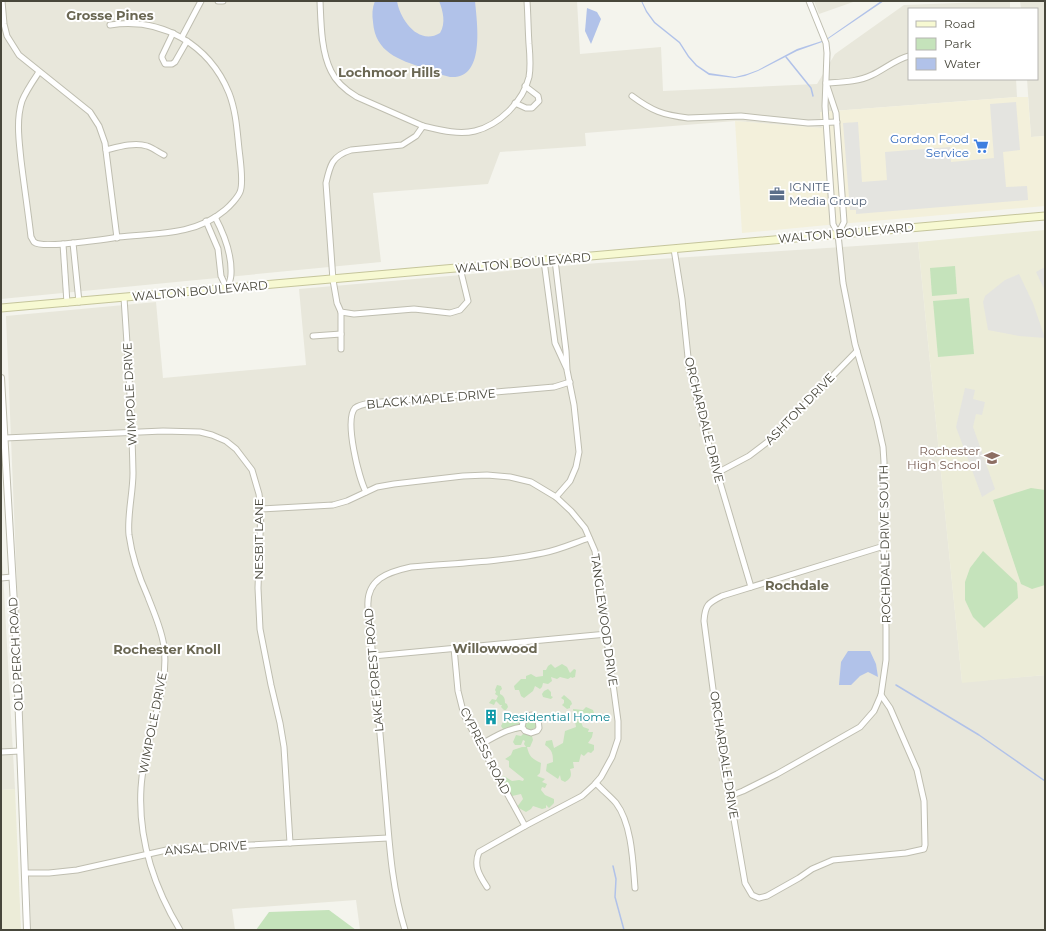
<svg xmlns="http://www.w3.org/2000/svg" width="1046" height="931" viewBox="0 0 1046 931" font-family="Montserrat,sans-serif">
<rect width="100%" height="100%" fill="#f4f4ed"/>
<g fill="#e8e7db">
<polygon points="1,1 577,1 580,54 661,47 663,91 817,84 835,54 904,5 1010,1 1010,9 909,9 909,79 1016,79 1017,97 820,112 822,128 735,121 585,133 586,146 500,152 488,184 373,193 381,262 1,299"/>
<polygon points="814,1 856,1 819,14"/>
<polygon points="1020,1 1045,1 1045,136 1031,137 1027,79 1037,79 1037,9 1021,9"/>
<polygon points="918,242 962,682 1045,675 1045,930 360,930 356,900 232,909 235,930 31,930 6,316 156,302 163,378 306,365 299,289 598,263"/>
<polygon points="1,537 15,789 1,790"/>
</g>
<polygon fill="#f3f0db" points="1017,97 1028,97 1031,137 1045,136 1045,206 828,225 742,233 735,121 822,128 820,112"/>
<g fill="#ececd8">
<polygon points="1045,230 1045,675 962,683 918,242"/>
<polygon points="15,789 21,930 1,930 1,790"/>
</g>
<g fill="#c5e3bb">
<polygon points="955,266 957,294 932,296 930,268"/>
<polygon points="969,298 974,354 938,357 933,301"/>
<polygon points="1031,488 1045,490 1045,585 1032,589 1021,584 993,500"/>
<polygon points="983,551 1017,583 1018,598 984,628 973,617 965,600 965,582 970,568"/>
<polygon points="551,664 555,668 562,664 567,667 570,673 574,669 576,670 575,677 572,678 571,677 568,679 560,677 557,679 551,677 552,681 548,684 543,683 542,687 540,689 535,686 533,691 524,698 521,696 519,690 515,690 514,686 521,679 526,679 526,676 531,674 536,677 543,676 543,670 546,670 548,666"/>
<path d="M 497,685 L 501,686 L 502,689 L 500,691 L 500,694 C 504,696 505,698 505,703 L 507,704 L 508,707 L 506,710 L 504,710 L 501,707 L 502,705 L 500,705 L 496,701 L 494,705 L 489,703 L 492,699 L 496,700 L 498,696 L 495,694 L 496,692 L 495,690 Z"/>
<polygon points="548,689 551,692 551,696 553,697 551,699 543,697 542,694 544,691"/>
<polygon points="564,695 571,701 572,704 570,706 570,708 567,709 562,705 564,703 564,700 561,698"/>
<path d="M 586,707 L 593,710 L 594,713 L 590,721 L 585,722 L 583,719 L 581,722 L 583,727 L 589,729 L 588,732 L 593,732 L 592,737 L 588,743 L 594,745 L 594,750 L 591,753 L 588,752 L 584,756 L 581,754 L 579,762 L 573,762 L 574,768 L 570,769 C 572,776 571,778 565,782 L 561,780 L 560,775 L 558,779 L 546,771 L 547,764 L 553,762 C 553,753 552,750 545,745 L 546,741 L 552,740 L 554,748 L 563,743 L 565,731 L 576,727 L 573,709 L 583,710 Z"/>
<polygon points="509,713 512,715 517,713 517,717 518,716 520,717 519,720 520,725 517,732 506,730 506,729 503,729 501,726 506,716 508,717"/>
<path d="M 531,716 L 538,721 L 537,727 L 528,731 L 525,729 C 525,723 526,719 531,716 Z"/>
<path d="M 524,733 L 532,736 L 533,740 L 530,747 L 527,747 C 529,756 532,759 541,763 L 540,773 L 537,776 L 545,779 L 542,782 L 547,784 L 545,788 L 542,787 L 541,790 L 545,795 L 554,799 L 554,803 L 549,808 L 546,805 L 546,808 L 542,809 L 533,806 L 531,809 L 526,812 L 517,807 L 523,799 L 521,794 L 512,796 L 501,778 L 504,776 L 512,781 L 519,780 L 523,781 L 524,779 L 509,767 L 509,761 L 505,759 L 511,755 L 513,750 L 522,747 L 526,747 L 524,744 L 525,741 L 523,740 L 521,745 L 515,745 L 513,742 L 516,735 L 521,736 Z"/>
<polygon points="329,910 356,930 256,930 269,912"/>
</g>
<g fill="#e4e4e0">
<polygon points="1016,102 1020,150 1003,152 1006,187 1027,186 1028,200 856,214 856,210 850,210 843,123 858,122 862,182 887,180 885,152 950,147 951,162 994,158 990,104"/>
<polygon points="1045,267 1045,291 1036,272"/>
<polygon points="1019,274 1033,303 1045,338 1019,336 988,330 983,302 985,296 1005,280"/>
<polygon points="965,388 975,390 973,399 985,402 982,415 976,414 973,427 995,489 982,497 956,427"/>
</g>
<g fill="#b1c2e9">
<path d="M 375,1 L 397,1 C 400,20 419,46 440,33 C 446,23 443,11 439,1 L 475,1 C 477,23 486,80 450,77 C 441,75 433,71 424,68 C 399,60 375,52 373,22 C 372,15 372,8 375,1 Z"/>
<polygon points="641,1 642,1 647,11 655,22 680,42 689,56 697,65 709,73 735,77 747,74 758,70 797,49 825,40 881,1 884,1 825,41 797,51 758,71 745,76 735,78 709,75 696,66 688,57 679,43 654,23 646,12"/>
<polygon points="587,8 597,12 601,19 591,44 585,31"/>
<polygon points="848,651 870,651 876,664 878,677 868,672 860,676 851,685 839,685 841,662"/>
</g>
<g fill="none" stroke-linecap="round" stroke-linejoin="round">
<g stroke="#b1c2e9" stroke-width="1.5">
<polyline points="786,57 811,88 813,96"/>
<polyline points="896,685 979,735 1045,781"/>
<polyline points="613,866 616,879 615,897 624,930"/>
</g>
<g stroke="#bfbeb0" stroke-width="7">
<g id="minor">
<polyline points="2,1 4,24 7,36 19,55 90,112 99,126 105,143 117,238"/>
<polyline points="218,1 223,1"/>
<path d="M 320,1 C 321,23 321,51 331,71 C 336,82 347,91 357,97 L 423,126"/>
<path d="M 809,1 L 826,43 L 827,53 L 825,106 L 833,224 L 838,234 L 843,283 L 855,344 L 877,420 L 883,447 L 884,462 L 883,532 L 886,628 L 886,660 L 881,695 L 890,708 L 917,770 L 924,801 L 925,845 L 924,849 L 906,853 L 833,860 L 812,869 L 799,878 L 767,896 L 759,898 L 752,895 L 745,883 L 730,796 L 725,780 L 704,621 C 705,605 708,603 722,596 L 884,546"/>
<polyline points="173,33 162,56 162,58 165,64 172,64 175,62 187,41"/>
<polyline points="182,37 201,1"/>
<path d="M 39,72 C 33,81 26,91 22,101 C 16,120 19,140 21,160 C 24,185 28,211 31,237 C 32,238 33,241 34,242 C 41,248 81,242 91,241 C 100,240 109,239 118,237 C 154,233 195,236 225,210 C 230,206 238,197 240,192 C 244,183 240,159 239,149 C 237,130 236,111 229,93 C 209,44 161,17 110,25"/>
<path d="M 826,83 C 842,82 858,82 872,75 C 885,69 896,59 909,56"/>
<polyline points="827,86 836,113 844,222 838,234"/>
<path d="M 632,96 C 652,111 663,115 688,118 L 741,116 L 808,123 L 837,122"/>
<polyline points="515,103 526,108 532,108 539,101 538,96 525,86"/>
<path d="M 106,150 C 118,147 134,142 147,146 C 153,148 158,152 164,155"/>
<path d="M 215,217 C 224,234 232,253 231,274 C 231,279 229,284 227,289"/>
<polyline points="206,221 218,249 221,276 227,289"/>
<polyline points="73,243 79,302"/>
<polyline points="63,244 67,303"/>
<polyline points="674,249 682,299 689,367 703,425 751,587"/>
<polyline points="555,260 566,351 567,370 574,405 579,452 576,467 570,481 556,497"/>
<polyline points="544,261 555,343 566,367"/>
<path d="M 460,268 L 468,301 L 460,310 L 450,313 L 414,309 L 354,314 L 341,312 L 337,303 L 333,280 L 326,183 C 330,165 332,156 351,150 L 402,145 L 416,136 L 423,126 C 440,130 458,135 475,131 C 499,125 523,102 529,77 C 531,66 530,55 529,44 C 528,29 528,15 527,1"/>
<path d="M 124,298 C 128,356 132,415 133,473 C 133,493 127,516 129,535 C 132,557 139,577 148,597 C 154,613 162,630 164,647 C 168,675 158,704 152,730 C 147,749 142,768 141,788 C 138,839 154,887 180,930"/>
<polyline points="341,312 341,349"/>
<polyline points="313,336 341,334"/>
<polyline points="5,438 163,431 200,432 212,435 226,441 236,449 252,470 259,494 261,509 258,588 260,629 271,685 280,723 284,747 290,843"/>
<polyline points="717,473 749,456 770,440 857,351"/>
<path d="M 366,492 C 359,479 344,420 355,408 C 359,405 365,404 370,403 L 554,387 L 570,382"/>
<path d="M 261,509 L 333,505 L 347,501 L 377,487 L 394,484 L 463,476 L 487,475 L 510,477 L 531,482 L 556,497 L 571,511 L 585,528 L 595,551 L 618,721 L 618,739 L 612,757 L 601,777 L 594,785 L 582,796 L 525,826 L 479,852 C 473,866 480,876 487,887"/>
<polyline points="1,578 12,577"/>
<polyline points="454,648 458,691 464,715 525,826"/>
<polyline points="373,656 607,634"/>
<path d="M 480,745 C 494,737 507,729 522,727 C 523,720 526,715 533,715 L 538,718 L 539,728 L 537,731 L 531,733 L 525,731 L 522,727"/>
<polyline points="1,752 20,751"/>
<path d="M 596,783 C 602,790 610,796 616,803 C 632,824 633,863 635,888"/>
<polyline points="730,796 743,791 777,774 860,727 874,711 881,695"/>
<polyline points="25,873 49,873 77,870 171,849 388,838"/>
<path d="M 405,930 C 391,885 389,838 385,792 C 380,730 374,668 368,607 C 366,579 388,572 411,567 C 455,563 500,562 543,553 C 559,550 574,543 589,538"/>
</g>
</g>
<g stroke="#bfbeb0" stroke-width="8">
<polyline id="tertiary" points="1,378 16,639 27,930"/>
</g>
<g stroke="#c5c59b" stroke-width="9">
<polyline id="secondary" points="1,308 1045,216"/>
</g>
<use href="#minor" stroke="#fff" stroke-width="5"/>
<use href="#tertiary" stroke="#fff" stroke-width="6"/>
<use href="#secondary" stroke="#f7f9d2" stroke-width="7"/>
</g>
<defs>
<g id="supermarket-bare" transform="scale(1.2)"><path d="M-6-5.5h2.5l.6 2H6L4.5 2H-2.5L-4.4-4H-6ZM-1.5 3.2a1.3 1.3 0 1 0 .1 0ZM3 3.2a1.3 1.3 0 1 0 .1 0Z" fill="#3f7fe0" stroke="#fff" stroke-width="2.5" paint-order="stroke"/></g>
<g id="office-bare" transform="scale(1.2)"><path d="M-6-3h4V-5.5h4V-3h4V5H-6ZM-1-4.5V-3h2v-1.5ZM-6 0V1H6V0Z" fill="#5c6f8a" stroke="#fff" stroke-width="2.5" paint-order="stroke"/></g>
<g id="school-bare" transform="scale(1.2)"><path d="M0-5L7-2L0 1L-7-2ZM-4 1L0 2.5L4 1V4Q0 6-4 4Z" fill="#8d6e63" stroke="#fff" stroke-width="2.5" paint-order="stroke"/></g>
<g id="building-bare" transform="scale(1.2)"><path d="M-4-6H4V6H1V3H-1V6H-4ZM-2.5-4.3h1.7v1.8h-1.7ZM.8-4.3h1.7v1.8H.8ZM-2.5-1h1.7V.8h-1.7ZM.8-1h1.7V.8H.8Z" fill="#0f9aa8" stroke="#fff" stroke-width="2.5" paint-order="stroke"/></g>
</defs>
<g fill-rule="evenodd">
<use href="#supermarket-bare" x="981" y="146"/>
<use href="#office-bare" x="777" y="194"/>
<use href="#school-bare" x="992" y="458"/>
<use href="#building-bare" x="491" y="717"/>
</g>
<g text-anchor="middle" stroke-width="4" stroke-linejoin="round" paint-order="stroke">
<g font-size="12" fill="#366cbe" stroke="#fff" text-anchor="end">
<text x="969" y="143">Gordon Food<tspan x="969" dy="14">Service</tspan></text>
</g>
<g font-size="12" fill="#4e5e75" stroke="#fff" text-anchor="start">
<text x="789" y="191">IGNITE<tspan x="789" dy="14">Media Group</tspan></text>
</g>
<g font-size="12" fill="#48473b" stroke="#fff">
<text transform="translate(846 233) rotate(-5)" y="4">WALTON BOULEVARD</text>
<text transform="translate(523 263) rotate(-5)" y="4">WALTON BOULEVARD</text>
<text transform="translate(200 291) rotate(-5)" y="4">WALTON BOULEVARD</text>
<text transform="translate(130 394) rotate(-93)" y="4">WIMPOLE DRIVE</text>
<text transform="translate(431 399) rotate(-5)" y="4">BLACK MAPLE DRIVE</text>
<text transform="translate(800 409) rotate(-46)" y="4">ASHTON DRIVE</text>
<text transform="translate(704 420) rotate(76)" y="4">ORCHARDALE DRIVE</text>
<text transform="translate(259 539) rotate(-90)" y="4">NESBIT LANE</text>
<text transform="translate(885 544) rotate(-91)" y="4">ROCHDALE DRIVE SOUTH</text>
<text transform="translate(604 620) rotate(82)" y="4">TANGLEWOOD DRIVE</text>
<text transform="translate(16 654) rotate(-93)" y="4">OLD PERCH ROAD</text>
<text transform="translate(374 670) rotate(-95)" y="4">LAKE FOREST ROAD</text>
<text transform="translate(153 723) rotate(-79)" y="4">WIMPOLE DRIVE</text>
<text transform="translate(485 751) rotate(63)" y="4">CYPRESS ROAD</text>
<text transform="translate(724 755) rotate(81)" y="4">ORCHARDALE DRIVE</text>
<text transform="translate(206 848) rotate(-4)" y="4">ANSAL DRIVE</text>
</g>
<g font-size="12" fill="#785e54" stroke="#fff" text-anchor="end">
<text x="980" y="455">Rochester<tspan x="980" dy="14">High School</tspan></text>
</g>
<g font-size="12" fill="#0d838f" stroke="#fff" text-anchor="start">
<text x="503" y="721">Residential Home</text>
</g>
<g font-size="13" font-weight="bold" fill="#6a6753" stroke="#fff">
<text x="110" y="20">Grosse Pines</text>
<text x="389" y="77">Lochmoor Hills</text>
<text x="797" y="590">Rochdale</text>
<text x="495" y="653">Willowwood</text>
<text x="167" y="654">Rochester Knoll</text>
</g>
</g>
<rect width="1046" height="931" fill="none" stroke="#48473b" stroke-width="4"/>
<rect x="908" y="8" width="130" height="72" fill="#ffffff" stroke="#b6b5b1"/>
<rect x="916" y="21" width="20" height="6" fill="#f7f9d2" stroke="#b6b5b1"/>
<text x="944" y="28" font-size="12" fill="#48473b">Road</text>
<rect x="916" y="38" width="20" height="12" fill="#c5e3bb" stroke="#b6b5b1"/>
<text x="944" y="48" font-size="12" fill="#48473b">Park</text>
<rect x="916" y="58" width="20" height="12" fill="#b1c2e9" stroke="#b6b5b1"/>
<text x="944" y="68" font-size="12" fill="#48473b">Water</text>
</svg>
